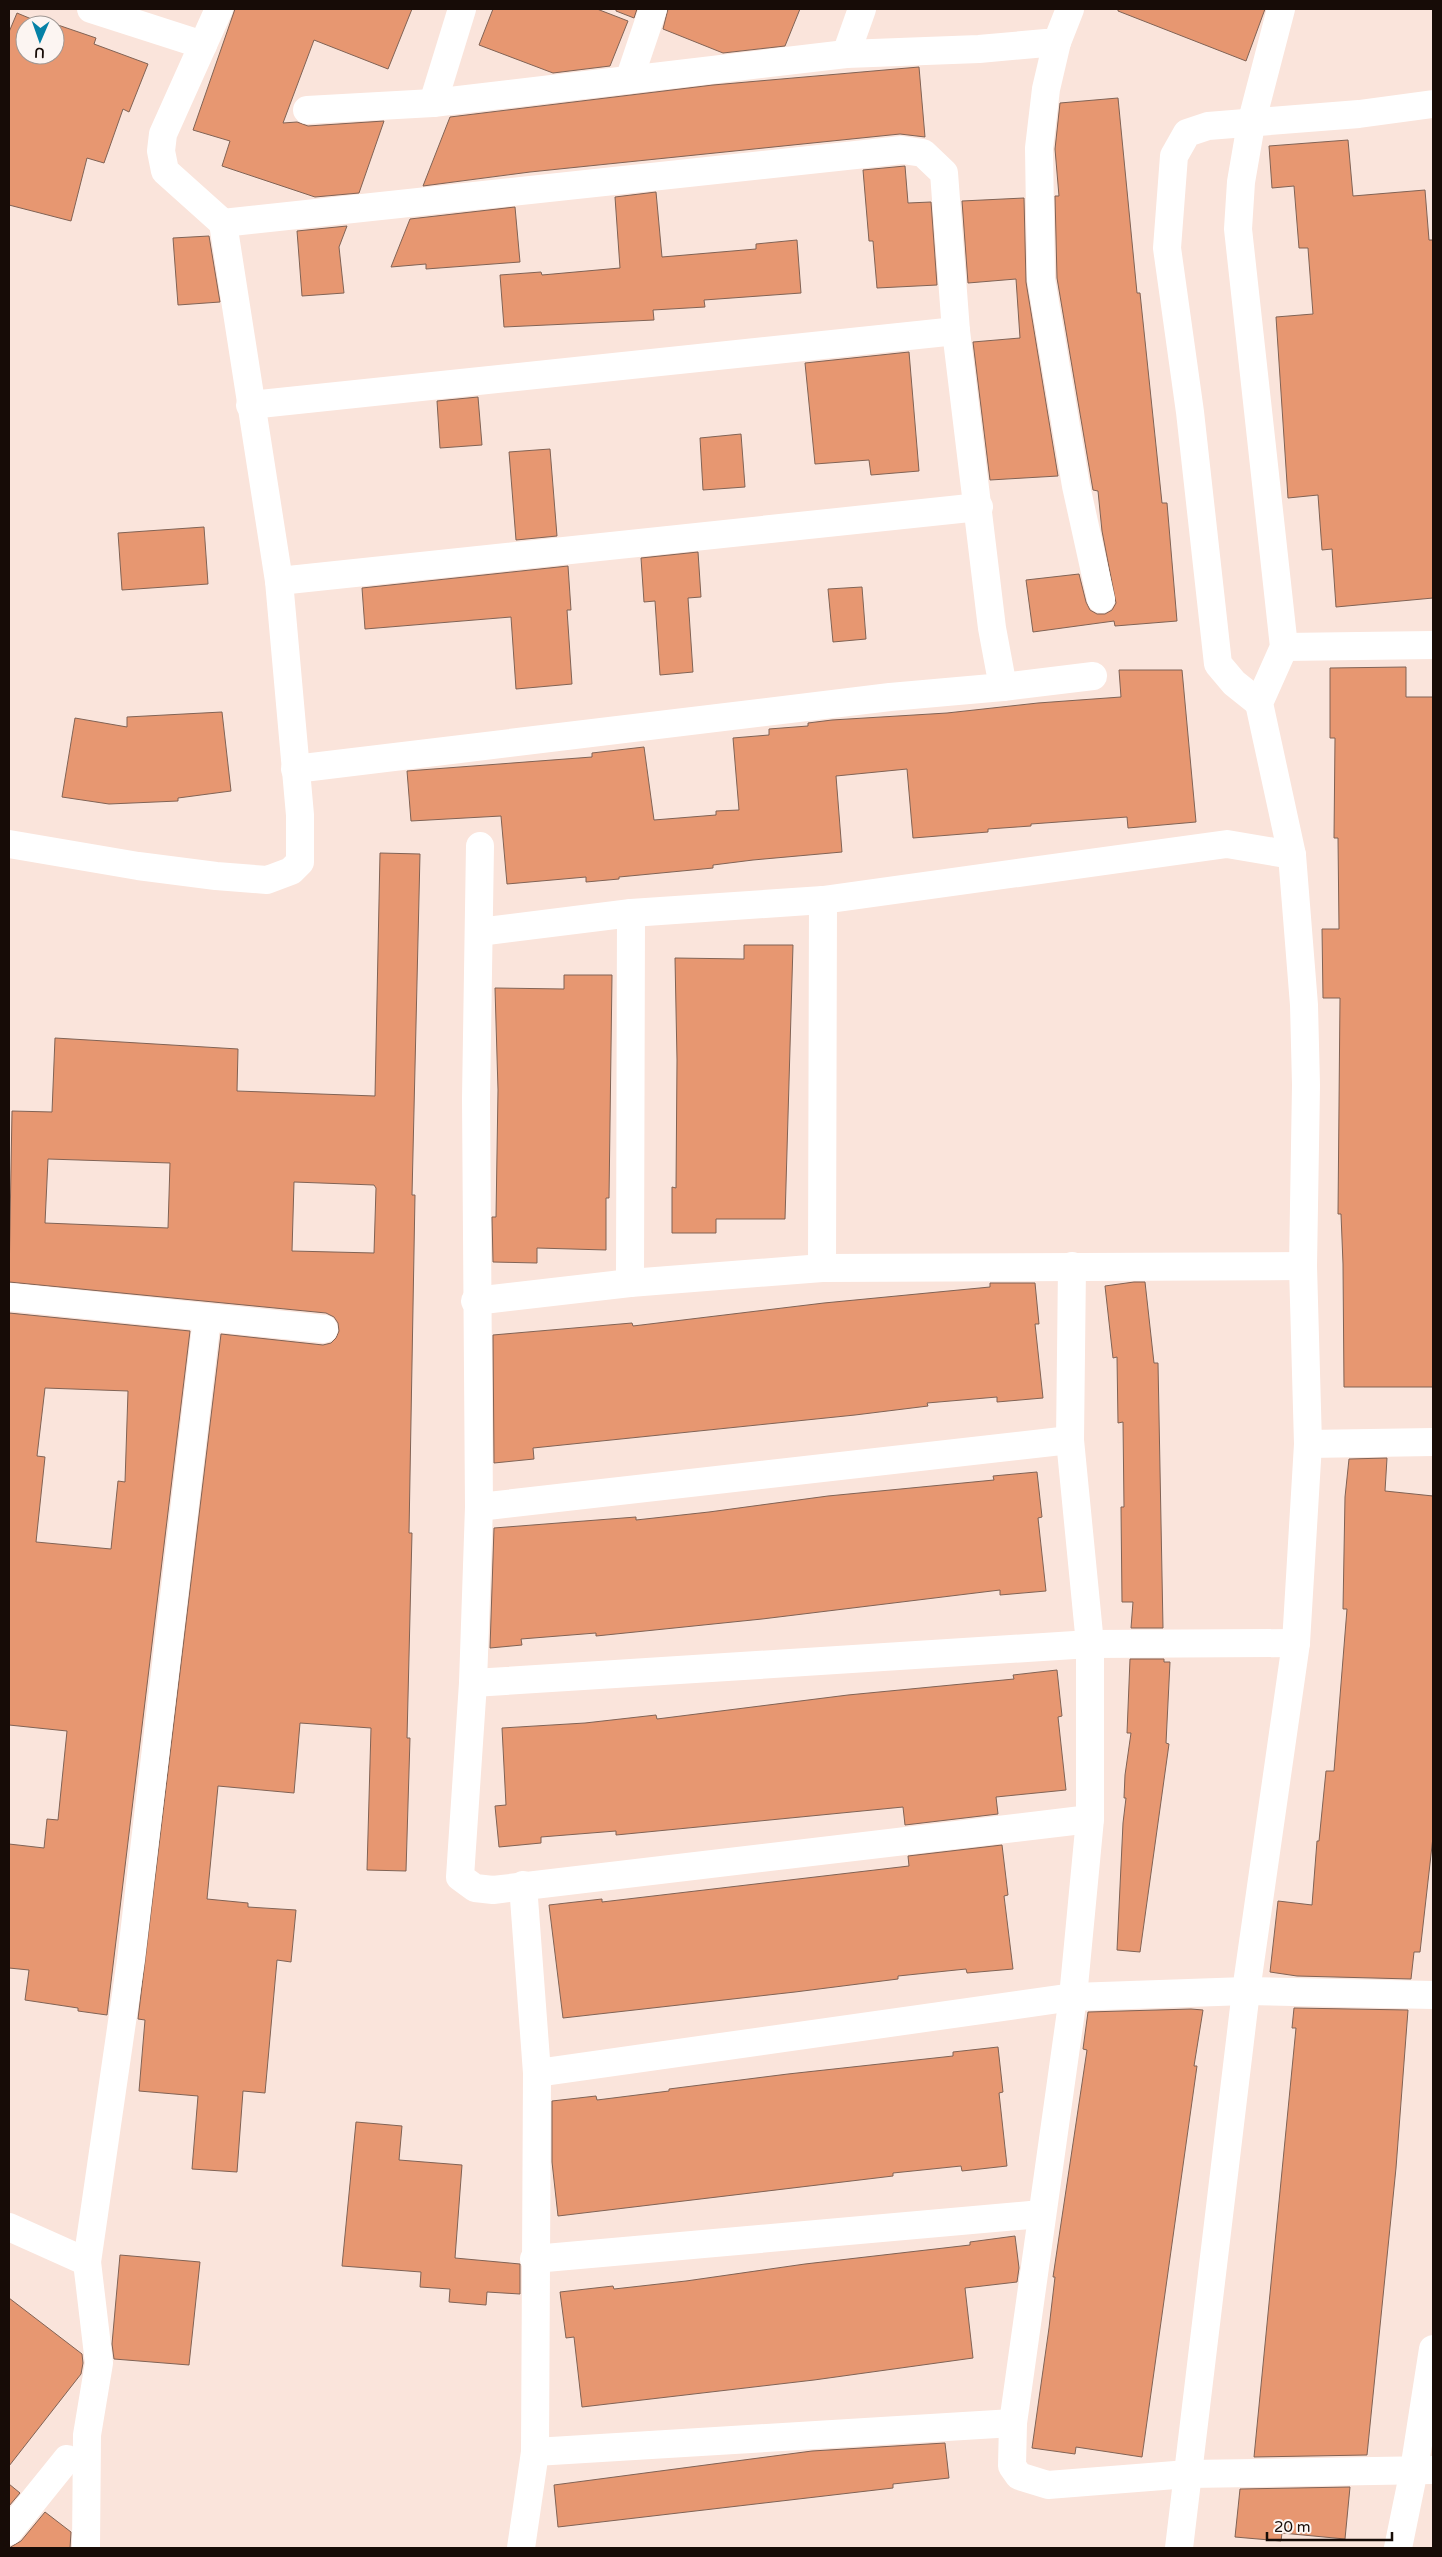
<svg xmlns="http://www.w3.org/2000/svg" width="1442" height="2557" viewBox="0 0 1442 2557" font-family="'Varela Round',sans-serif">
<rect width="100%" height="100%" fill="#fae4db"/>
<g fill="#e79771" stroke="#816355" fill-rule="evenodd">
<polygon points="235,9 412,9 388,69 314,40 283,123 297,122 308,126 384,121 359,193 315,197 222,166 230,141 193,130"/>
<polygon points="493,9 597,9 628,21 610,66 553,73 479,45"/>
<polygon points="616,9 637,9 634,18 616,11"/>
<polygon points="668,9 800,9 785,46 723,53 663,29"/>
<polygon points="1118,9 1265,9 1246,61 1118,11"/>
<polygon points="17,13 46,25 25,25 25,55 55,55 55,24 96,38 94,44 148,64 129,112 123,109 104,163 87,158 71,221 9,205 9,32"/>
<polygon points="919,67 925,137 900,134 530,172 423,186 450,117 713,85"/>
<polygon points="1118,98 1137,293 1140,293 1162,503 1167,503 1177,621 1115,626 1114,621 1033,632 1026,580 1079,574 1086,602 1090,610 1097,614 1105,614 1112,610 1116,603 1102,531 1098,491 1093,490 1057,278 1055,196 1059,196 1055,149 1060,103"/>
<polygon points="1348,140 1353,196 1425,190 1429,240 1433,240 1433,598 1336,607 1332,549 1322,550 1318,495 1288,498 1276,317 1313,314 1308,248 1299,248 1294,186 1272,188 1269,146"/>
<polygon points="905,166 908,203 931,202 937,285 877,288 873,241 869,241 863,170"/>
<polygon points="656,192 662,257 756,249 756,244 797,240 801,293 704,300 705,307 653,310 654,320 504,327 500,275 541,272 542,275 620,268 615,197"/>
<polygon points="1024,198 1026,282 1058,476 990,480 973,342 1020,338 1016,279 968,283 962,201"/>
<polygon points="515,207 520,262 426,269 426,264 391,267 410,219"/>
<polygon points="347,226 339,247 344,293 302,296 297,231"/>
<polygon points="209,236 220,302 178,305 173,238"/>
<polygon points="909,352 919,471 871,475 869,460 815,464 805,363"/>
<polygon points="478,397 482,445 440,448 437,401"/>
<polygon points="741,434 745,487 703,490 700,438"/>
<polygon points="550,449 557,536 516,540 509,452"/>
<polygon points="204,527 208,584 122,590 118,533"/>
<polygon points="698,552 701,597 688,598 693,672 660,675 655,601 644,602 641,558"/>
<polygon points="568,566 571,610 567,610 572,684 516,689 511,617 365,629 362,588"/>
<polygon points="862,587 866,639 833,642 828,589"/>
<polygon points="1406,667 1406,697 1433,697 1433,1387 1344,1387 1343,1264 1341,1214 1338,1214 1340,998 1323,998 1322,929 1339,929 1338,838 1334,838 1335,738 1330,738 1330,668"/>
<polygon points="1119,670 1182,670 1196,822 1128,828 1127,817 1031,824 1031,826 988,829 988,832 913,838 907,769 836,776 842,852 753,860 713,865 713,868 619,877 619,879 586,882 586,877 507,884 501,816 411,821 407,771 592,757 592,753 644,747 654,820 716,815 716,811 739,810 733,738 769,735 769,729 808,726 808,723 832,720 947,713 1038,703 1121,697"/>
<polygon points="222,712 231,791 178,798 178,801 109,804 62,797 75,718 127,727 127,717"/>
<path d="M 380,853 L 420,854 L 412,1195 L 415,1195 L 409,1533 L 412,1533 L 407,1738 L 410,1738 L 406,1871 L 367,1870 L 371,1728 L 300,1723 L 294,1793 L 218,1786 L 207,1899 L 248,1903 L 248,1907 L 296,1910 L 291,1962 L 277,1960 L 265,2093 L 243,2091 L 237,2172 L 192,2169 L 198,2096 L 139,2091 L 145,2020 L 138,2019 L 221,1334 L 323,1345 L 331,1343 L 336,1338 L 339,1331 L 338,1323 L 334,1317 L 326,1313 L 9,1282 L 12,1111 L 52,1112 L 55,1038 L 238,1049 L 237,1091 L 375,1096 ZM 48,1159 L 170,1163 L 168,1228 L 45,1223 ZM 294,1182 L 374,1185 L 376,1188 L 374,1253 L 292,1251 Z"/>
<polygon points="744,945 793,945 785,1219 716,1219 716,1233 672,1233 672,1187 676,1188 677,1060 675,958 744,959"/>
<polygon points="564,975 612,975 609,1198 606,1198 606,1250 537,1248 537,1263 493,1262 492,1217 496,1217 498,1090 495,988 564,989"/>
<polygon points="1134,1282 1145,1282 1154,1363 1158,1363 1163,1628 1131,1628 1133,1602 1122,1602 1121,1507 1124,1507 1123,1422 1118,1423 1117,1357 1113,1358 1105,1286"/>
<polygon points="990,1283 1035,1283 1039,1324 1035,1324 1043,1398 997,1402 997,1397 927,1403 928,1406 855,1415 533,1448 534,1459 494,1463 493,1335 632,1323 633,1326 824,1303 990,1287"/>
<path d="M 9,1313 L 190,1331 L 107,2015 L 78,2011 L 78,2008 L 25,2000 L 29,1970 L 9,1968 L 9,1844 L 44,1848 L 47,1819 L 58,1820 L 67,1731 L 9,1725 ZM 45,1388 L 128,1391 L 125,1482 L 118,1481 L 111,1549 L 36,1542 L 45,1457 L 37,1456 Z"/>
<polygon points="1387,1458 1385,1491 1433,1496 1433,1837 1420,1952 1414,1952 1411,1979 1297,1976 1270,1972 1278,1901 1312,1905 1317,1841 1319,1841 1326,1771 1334,1771 1347,1609 1343,1609 1345,1497 1349,1459"/>
<polygon points="1037,1472 1042,1517 1038,1518 1046,1591 1000,1595 1000,1590 762,1619 596,1636 596,1633 521,1639 522,1645 490,1648 494,1528 636,1517 636,1520 709,1512 828,1496 994,1480 993,1476"/>
<polygon points="1130,1659 1164,1659 1164,1662 1170,1662 1166,1743 1169,1744 1140,1952 1117,1950 1123,1823 1126,1798 1124,1798 1125,1775 1131,1733 1127,1733"/>
<polygon points="1057,1670 1062,1716 1058,1717 1066,1790 996,1797 998,1814 905,1825 903,1807 616,1835 616,1831 541,1837 541,1843 499,1847 495,1806 506,1805 502,1728 585,1723 656,1715 657,1719 848,1695 1014,1679 1013,1675"/>
<polygon points="1002,1845 1008,1895 1004,1896 1013,1969 967,1973 966,1969 898,1976 898,1979 795,1992 563,2018 549,1905 602,1899 602,1902 909,1866 908,1856"/>
<polygon points="1294,2008 1408,2010 1396,2168 1367,2455 1254,2457 1296,2028 1292,2028"/>
<polygon points="1191,2009 1203,2010 1194,2066 1197,2066 1142,2457 1076,2447 1075,2454 1032,2448 1049,2328 1055,2277 1053,2277 1087,2050 1083,2049 1088,2012"/>
<polygon points="998,2047 1003,2092 999,2093 1007,2166 962,2171 961,2166 893,2173 893,2176 558,2216 552,2162 552,2101 596,2096 597,2100 669,2091 669,2089 788,2074 953,2056 953,2052"/>
<polygon points="356,2122 402,2126 399,2160 462,2165 455,2258 520,2264 520,2294 487,2292 486,2305 449,2302 450,2289 420,2287 421,2272 342,2266"/>
<polygon points="1015,2236 1019,2268 1017,2282 965,2288 973,2358 814,2380 582,2407 574,2337 566,2338 560,2292 613,2286 614,2289 686,2281 805,2264 970,2245 970,2242"/>
<polygon points="120,2255 200,2262 189,2365 114,2359 112,2344"/>
<polygon points="9,2298 82,2354 83,2363 81,2374 9,2466"/>
<polygon points="945,2443 949,2478 893,2484 893,2488 558,2527 554,2485 812,2451"/>
<polygon points="9,2484 20,2493 9,2506"/>
<polygon points="1350,2487 1345,2539 1282,2533 1281,2541 1235,2537 1240,2489"/>
<polygon points="45,2512 71,2532 70,2548 9,2548 21,2541"/>
</g>
<g fill="none" stroke-linecap="round" stroke-linejoin="round">
<g stroke="#fff" stroke-width="28">
<polyline points="91,9 203,45"/>
<polyline points="1057,42 1046,89 1039,148 1041,279 1076,486 1101,599"/>
<polyline points="846,54 862,9"/>
<polyline points="629,80 653,9"/>
<polyline points="433,103 462,9"/>
<polyline points="307,110 433,103 846,54 979,49 1057,42 1070,9"/>
<polyline points="223,223 902,150 923,153 944,173 956,331 992,628 1003,687 890,697 295,769"/>
<polyline points="250,405 956,331"/>
<polyline points="279,581 979,507"/>
<polyline points="1284,647 1433,645"/>
<polyline points="1003,687 1093,676"/>
<polyline points="1259,703 1234,683 1218,664 1190,412 1167,248 1174,156 1187,133 1208,126 1359,114 1433,104"/>
<polyline points="9,844 138,866 216,876 267,880 291,871 300,862 300,815 279,581 223,223 165,171 161,151 163,134 219,9"/>
<polyline points="480,846 476,1099 479,1507 473,1683 460,1877 475,1888 493,1890 1090,1819"/>
<polyline points="479,932 631,913 823,900 1227,844 1292,855"/>
<polyline points="1072,1266 1070,1440 1090,1644 1090,1819 1073,1997 1013,2423 1012,2466 1019,2476 1048,2485 1188,2474 1433,2470"/>
<polyline points="822,1268 823,900"/>
<polyline points="630,1283 631,913"/>
<polyline points="9,1297 324,1329"/>
<polyline points="475,1301 630,1283 822,1268 1303,1266"/>
<polyline points="1308,1444 1433,1442"/>
<polyline points="479,1507 1070,1440"/>
<polyline points="473,1683 1090,1644 1296,1643"/>
<polyline points="537,2073 1073,1997 1246,1991 1433,1995"/>
<polyline points="9,2227 87,2262 99,2363 87,2435 86,2548"/>
<polyline points="534,2259 1041,2214"/>
<polyline points="87,2262 131,1960 207,1318"/>
<polyline points="535,2452 1013,2423"/>
<polyline points="9,2531 67,2459"/>
<polyline points="521,2548 535,2452 537,2073 523,1885"/>
<polyline points="1179,2548 1246,1991 1296,1643 1308,1444 1303,1266 1306,1085 1304,1005 1292,855 1259,703 1284,647 1238,229 1241,182 1251,124 1281,9"/>
<polyline points="1398,2548 1414,2470 1433,2349"/>
</g>
</g>
<rect width="1442" height="2557" fill="none" stroke="#170c07" stroke-width="20"/>
<g transform="translate(40 40) rotate(182)"><circle r="24" fill="#fcf5f2" stroke="#a09894"/>
<path d="M0-4L9 19L0 12L-9 19Z" fill="#0581a6"/>
<text y="-8" font-size="14" font-weight="bold" text-anchor="middle" fill="#170c07">U</text>
</g>
<path d="M1267 2532v8h125v-8" fill="none" stroke="#170c07" stroke-width="2.5"/>
<text x="1274" y="2532" font-size="15" fill="#170c07" stroke="#fcf5f2" stroke-width="4" paint-order="stroke">20 m</text>
</svg>
